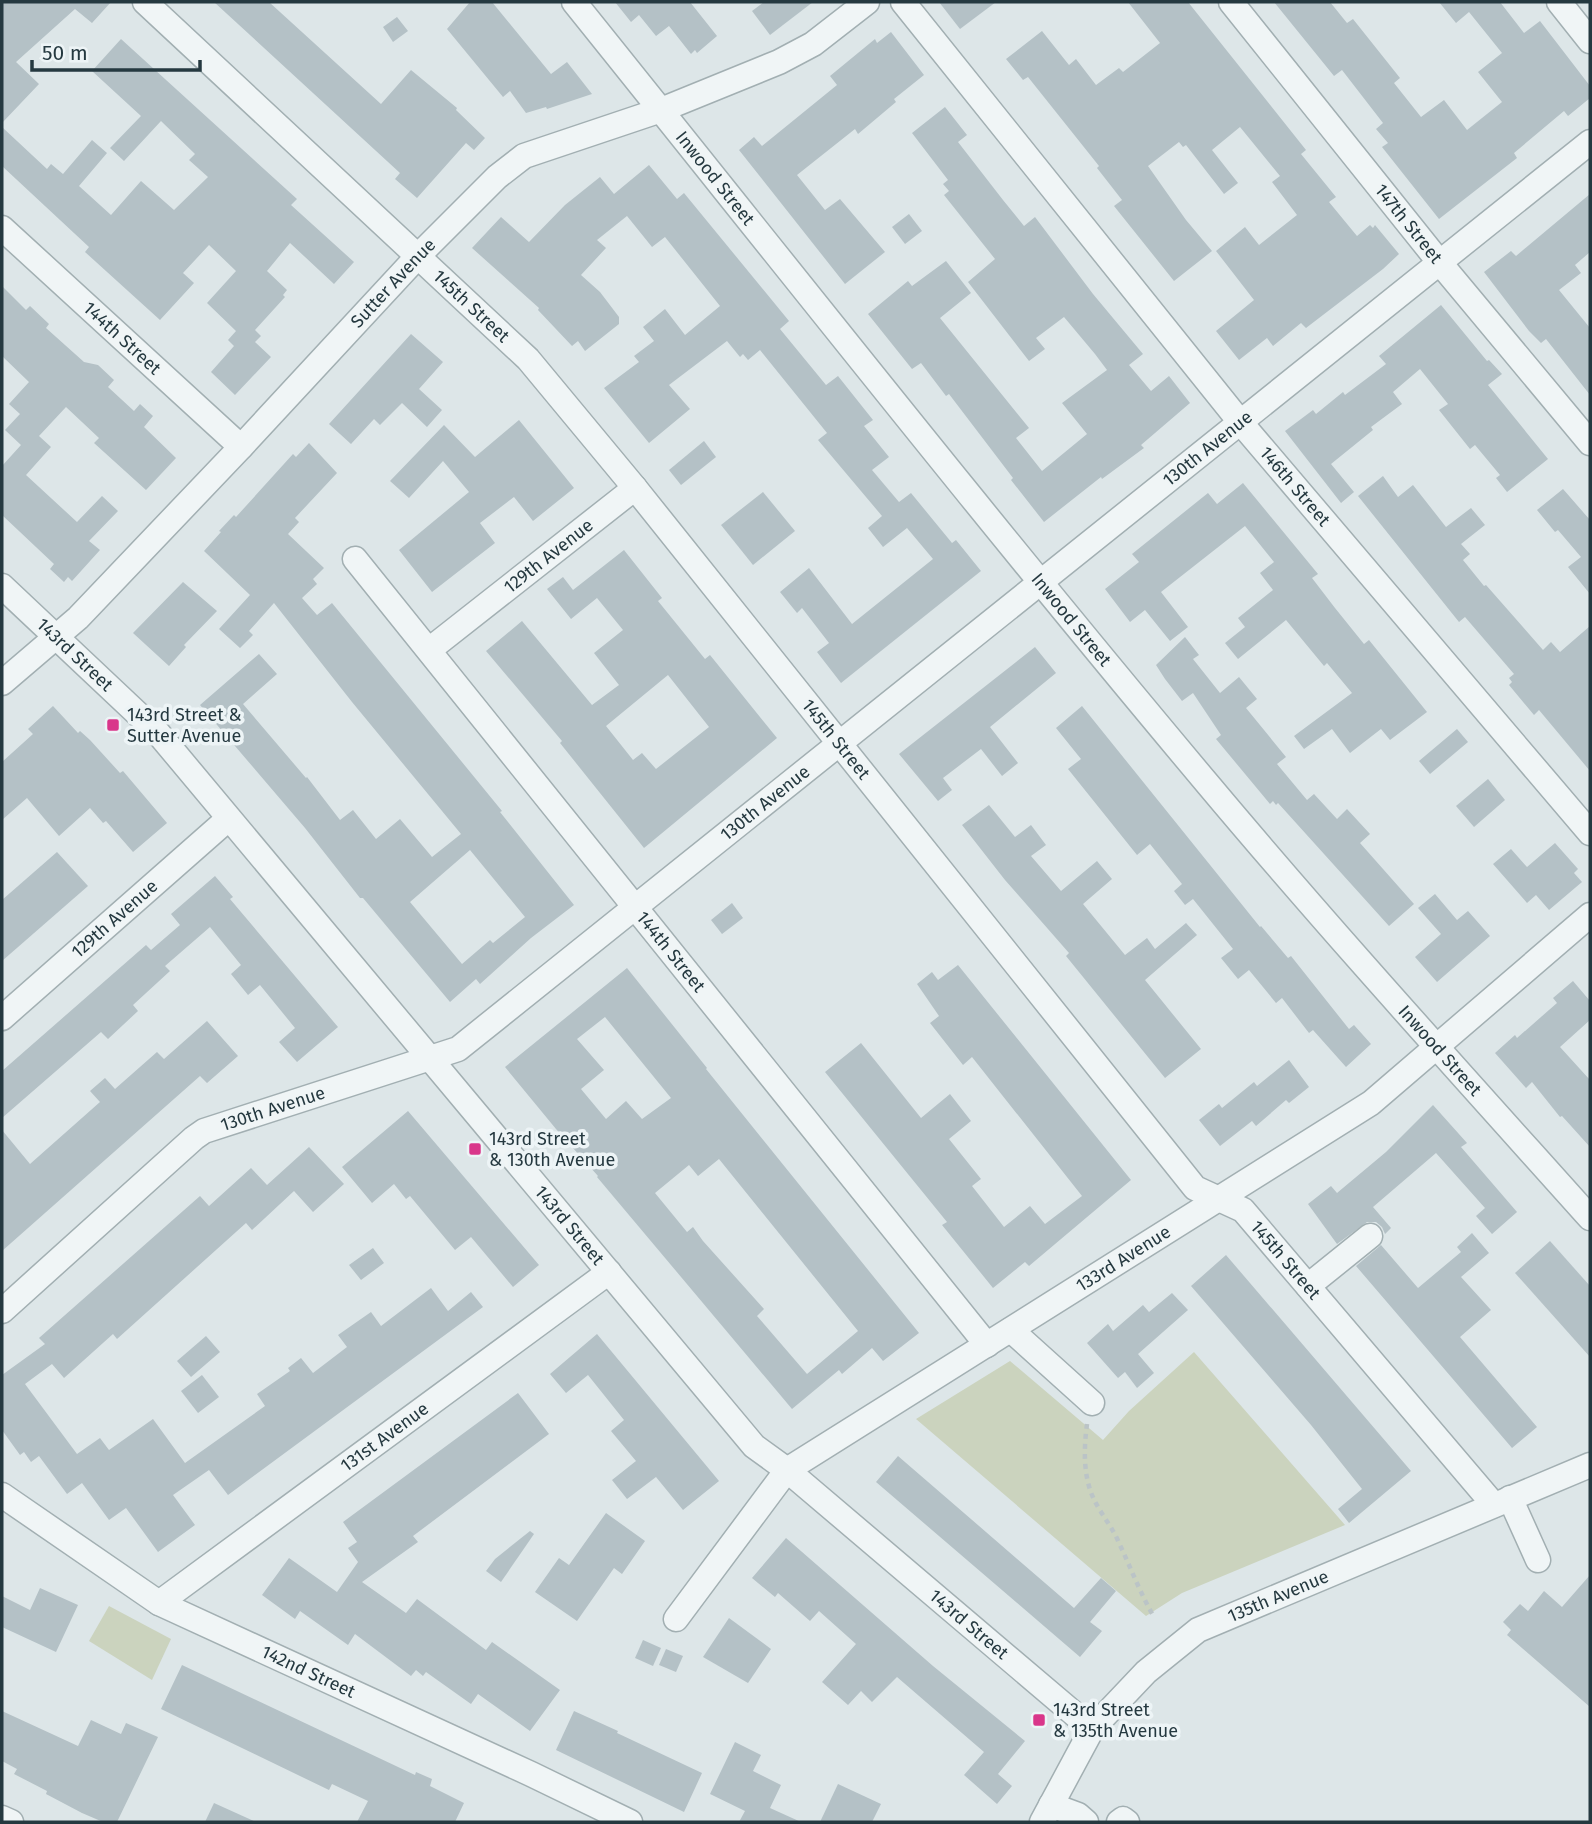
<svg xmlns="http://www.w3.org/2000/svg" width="1592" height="1824" viewBox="0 0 1592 1824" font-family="'Fira Sans',sans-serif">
<rect width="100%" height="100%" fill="#dde6e8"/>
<g fill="#cbd3be">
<polygon points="1194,1352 1345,1525 1182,1593 1146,1616 916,1419 1010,1361 1103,1440 1129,1411"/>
<polygon points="109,1606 171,1639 152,1680 89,1641"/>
</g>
<g fill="#b4c1c6" fill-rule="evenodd">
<polygon points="2,2 111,2 92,23 75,9 16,62 39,84 2,123"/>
<polygon points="214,2 269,2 381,104 411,70 457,108 456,110 485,138 474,150 466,143 417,198 395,179 400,173"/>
<polygon points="470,2 492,2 551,74 567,62 592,94 547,109 546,107 526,113 510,91 503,97 447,29"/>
<polygon points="615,2 690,2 717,36 697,53 695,50 691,54 669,26 656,36 639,15 631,22"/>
<polygon points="764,2 813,2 770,35 752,11"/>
<polygon points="939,2 996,2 960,29"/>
<polygon points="1128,2 1188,2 1306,150 1301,154 1336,197 1329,202 1357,236 1370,225 1373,228 1375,225 1399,254 1383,269 1306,328 1301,323 1273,346 1267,338 1239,360 1216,331 1254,300 1216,251 1245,227 1259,245 1297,215 1272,182 1280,176 1240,127 1212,150 1238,183 1224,194 1186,145 1183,147 1179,142 1148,166 1186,220 1212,251 1174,281 1114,206 1122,200 1097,168 1099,166 1028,77 1023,80 1006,59 1042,31 1069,65 1076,59 1096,85 1119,68 1123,72 1160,43"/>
<polygon points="1274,2 1330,2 1347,23 1353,19 1400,78 1394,83 1421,117 1444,100 1467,130 1502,102 1478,72 1502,53 1469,12 1456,23 1439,2 1500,2 1524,33 1540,21 1590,86 1590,98 1568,116 1564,111 1514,153 1517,158 1439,219 1382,147 1388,143 1376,129 1383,123 1342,70 1334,76"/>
<polygon points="397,17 408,31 393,42 383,27"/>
<polygon points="891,32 924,75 894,99 896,102 858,134 855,129 797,175 825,210 840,199 885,252 845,284 739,150 754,137 762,146 837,85 830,76 875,39 877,43"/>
<polygon points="121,39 297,199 291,205 354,262 334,284 290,243 267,271 287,290 283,295 285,297 255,330 261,336 255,342 271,357 235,395 211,372 234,346 228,340 236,331 207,303 236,271 209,245 183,273 194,283 160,320 85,252 89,247 2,166 2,127 47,169 51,164 63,174 92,140 107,153 79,186 111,215 141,181 174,210 208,177 189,160 195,154 161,121 124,161 110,148 141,116 92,71"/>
<polygon points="945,107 967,135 958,142 1003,200 1024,226 1035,217 1093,294 1143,354 1129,365 1151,391 1169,376 1190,403 1141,445 1144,448 1102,479 1101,477 1044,522 1011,480 1013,478 949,394 946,396 921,363 912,369 868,314 908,281 912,286 946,261 971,293 940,318 1029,428 1016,438 1042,471 1087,434 1062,403 1107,370 1095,354 1064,317 1036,338 1045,349 1029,361 968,282 995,259 944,195 949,191 943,184 948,180 912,133"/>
<polygon points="649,165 677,199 684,193 789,321 780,329 826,385 838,376 873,420 864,426 889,457 872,470 899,502 911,493 952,543 956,540 981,571 841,683 817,652 829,643 802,608 797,613 780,592 809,568 852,624 933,559 907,528 883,547 868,528 882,516 818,440 827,433 760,350 748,360 743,354 740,357 727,341 669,385 690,409 649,443 604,388 639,362 634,356 654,341 643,327 665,309 685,335 720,306 665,237 652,247 627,216 597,240 606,248 581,275 600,292 619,317 619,324 585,351 578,341 572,346 538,310 539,308 472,248 501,217 529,242 565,205 600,177 614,194"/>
<polygon points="1590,194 1590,252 1575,265 1581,273 1559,290 1590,328 1590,395 1546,339 1541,343 1529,331 1484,272 1511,251 1516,256"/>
<polygon points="909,214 922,231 905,244 892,227"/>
<polygon points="2,286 26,310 30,306 49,324 46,328 84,362 98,365 114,380 108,387 134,411 140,404 153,416 144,427 176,458 146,490 94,443 99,438 66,407 39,436 51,447 26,475 77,522 102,496 118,511 89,541 100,550 72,581 68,577 64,582 50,569 54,564 2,515 2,466 21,445 5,430 20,414 9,404 29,382 2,356"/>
<polygon points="1441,305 1487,361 1489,360 1502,374 1488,385 1548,459 1507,492 1496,478 1500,475 1475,445 1470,449 1439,410 1448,404 1420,369 1393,392 1402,404 1371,427 1373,430 1331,464 1354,492 1341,503 1285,431 1313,410 1316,414 1343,392 1345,395 1386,364 1379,356"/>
<polygon points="411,334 443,362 419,389 442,410 427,427 402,403 380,425 374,419 351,444 329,424"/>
<polygon points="519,420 574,488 533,521 514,497 480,523 495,543 432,592 399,550 469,492 443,461 409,498 390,481 444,425 475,457"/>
<polygon points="704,441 716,457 681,485 669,470"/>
<path d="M 309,443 L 337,473 L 295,518 L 299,522 L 288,534 L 324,568 L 313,579 L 317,584 L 302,598 L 317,615 L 332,603 L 502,811 L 500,812 L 574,905 L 531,938 L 480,984 L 476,979 L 450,1002 L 363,898 L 360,898 L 305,828 L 200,705 L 259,654 L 277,674 L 243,704 L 306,778 L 307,777 L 340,820 L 353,810 L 376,839 L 400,819 L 432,857 L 461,834 L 352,702 L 274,603 L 249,631 L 253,635 L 240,648 L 219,629 L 250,595 L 204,551 L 221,532 L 219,531 L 234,515 L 236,517 L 293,454 L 296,457 ZM 470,850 L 525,917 L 493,943 L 490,940 L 462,964 L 410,902 Z"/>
<polygon points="1383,476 1398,497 1413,485 1446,527 1471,508 1485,525 1461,544 1470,554 1463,560 1484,586 1486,585 1543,650 1551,642 1560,652 1590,626 1590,771 1539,710 1534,715 1509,685 1512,682 1509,678 1514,674 1465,617 1459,622 1358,496"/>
<polygon points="1243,483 1318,574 1312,578 1335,608 1364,644 1369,640 1427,712 1390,740 1381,729 1350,753 1332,729 1304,749 1294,736 1352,693 1327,663 1324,666 1286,620 1238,659 1225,643 1245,627 1238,618 1273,590 1260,573 1274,562 1245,526 1161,592 1188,627 1170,641 1145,610 1130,622 1105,589 1139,562 1132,554 1208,493 1217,504"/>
<polygon points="1563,489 1590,520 1590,594 1568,567 1581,557 1558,530 1555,532 1537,510"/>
<polygon points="763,492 795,531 753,565 721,525"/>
<path d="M 624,550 L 662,598 L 658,601 L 705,659 L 710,655 L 777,738 L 644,848 L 560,743 L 562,741 L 486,651 L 522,621 L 592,705 L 619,685 L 594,653 L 623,630 L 597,598 L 571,619 L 547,589 L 563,577 L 573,590 ZM 668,675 L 709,727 L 656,769 L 642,753 L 633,760 L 606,726 Z"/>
<polygon points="183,582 217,611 184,645 186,647 169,666 133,633"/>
<polygon points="1185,637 1199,655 1193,659 1220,693 1239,677 1257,699 1246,708 1286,757 1277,764 1307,800 1314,794 1337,819 1347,809 1370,834 1360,843 1414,904 1389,926 1278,803 1276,805 1273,801 1270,804 1216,739 1221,735 1193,693 1182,701 1165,679 1156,665"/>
<polygon points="1035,647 1056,673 990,727 1018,763 1002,776 981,749 943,778 952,790 938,801 899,754"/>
<polygon points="53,706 78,733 80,731 90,740 120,773 123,771 167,823 133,852 106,821 103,823 90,808 59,836 27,798 2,820 2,762 33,734 28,729"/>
<polygon points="1082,706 1260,927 1261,926 1288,958 1291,956 1349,1029 1354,1025 1371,1044 1346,1067 1313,1030 1309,1033 1282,998 1276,1003 1249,970 1238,979 1221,958 1233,949 1193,899 1185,905 1174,891 1182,884 1150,844 1137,855 1068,769 1081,759 1056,728"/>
<polygon points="1457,729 1468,742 1430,774 1419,761"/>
<polygon points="1488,779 1505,800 1474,827 1456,806"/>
<polygon points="989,805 1015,837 1031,825 1046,845 1031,856 1061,891 1097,861 1112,879 1083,904 1125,955 1147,938 1155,949 1186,923 1197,935 1145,980 1201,1049 1165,1078 1066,956 1069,953 1005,880 962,825"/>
<polygon points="1555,843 1578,869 1574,873 1582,882 1549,910 1536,895 1527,903 1493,864 1511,849 1527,867"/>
<polygon points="57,852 88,886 2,961 2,900"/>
<polygon points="215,876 233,897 230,899 338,1027 297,1062 279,1042 295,1028 260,985 248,995 231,974 241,965 210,927 165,966 170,971 133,1005 138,1011 108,1039 101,1032 2,1118 2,1071 146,945 151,950 180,925 171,914"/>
<polygon points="1435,894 1457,920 1468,911 1490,936 1437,982 1415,957 1441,934 1418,908"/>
<polygon points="732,903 743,918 722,934 711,920"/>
<polygon points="958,965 1131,1180 1029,1266 1025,1262 993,1288 942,1225 947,1222 825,1072 861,1043 921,1118 950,1094 971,1121 949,1139 981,1179 972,1186 1004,1227 1030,1206 1045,1224 1082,1196 972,1057 963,1065 930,1023 939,1016 917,984 932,972 938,980"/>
<path d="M 627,968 L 707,1068 L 706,1069 L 919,1333 L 883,1361 L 872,1348 L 842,1374 L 839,1370 L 792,1409 L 597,1177 L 598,1176 L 556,1129 L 505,1067 ZM 605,1017 L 671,1098 L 642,1119 L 626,1101 L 606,1119 L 581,1089 L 604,1070 L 577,1039 ZM 719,1159 L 858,1331 L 807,1374 L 757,1316 L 764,1309 L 703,1241 L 693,1227 L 687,1232 L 655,1193 L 689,1165 L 698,1176 Z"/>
<polygon points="1573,981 1590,1001 1590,1020 1560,1047 1590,1080 1590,1147 1562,1116 1560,1117 1532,1082 1526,1088 1495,1053 1515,1035 1517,1038 1557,1003 1553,998"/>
<polygon points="207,1021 238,1056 207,1083 200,1076 2,1251 2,1130 30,1164 100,1102 90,1091 105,1078 115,1089 157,1052 164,1059"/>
<polygon points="1289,1060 1309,1087 1289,1103 1286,1100 1256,1126 1252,1121 1220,1146 1199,1120 1219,1104 1222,1108 1254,1082 1257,1086"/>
<polygon points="1433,1105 1467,1143 1461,1147 1517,1212 1492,1234 1476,1216 1485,1208 1436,1153 1373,1207 1391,1228 1385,1234 1382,1227 1376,1222 1367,1222 1337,1244 1308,1204 1331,1186 1337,1193 1386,1152"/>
<polygon points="408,1111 539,1265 513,1287 471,1237 455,1250 410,1196 406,1199 394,1184 372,1203 342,1167"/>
<polygon points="309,1147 344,1184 313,1212 294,1191 252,1230 246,1223 117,1339 113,1334 64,1378 52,1364 25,1384 77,1454 100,1438 109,1450 153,1419 185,1463 265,1406 257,1394 290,1371 288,1368 301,1358 313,1373 347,1347 338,1335 371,1312 381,1326 431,1288 448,1311 471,1292 483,1307 228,1495 209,1470 173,1495 195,1525 158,1552 126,1508 109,1520 82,1483 67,1494 39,1456 31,1462 24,1452 20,1455 2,1430 2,1375 45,1344 39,1338 200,1196 209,1206 251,1168 267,1185"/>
<polygon points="1472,1233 1489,1253 1461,1277 1491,1310 1460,1337 1537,1427 1512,1448 1356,1266 1381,1245 1418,1288 1461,1252 1457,1247"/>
<polygon points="1550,1241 1590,1286 1590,1357 1515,1273"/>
<polygon points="373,1248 384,1263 361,1280 349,1265"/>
<polygon points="1226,1255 1411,1471 1349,1523 1338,1509 1362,1489 1311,1425 1191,1286"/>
<polygon points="1172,1293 1188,1310 1138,1354 1154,1373 1137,1388 1125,1372 1118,1378 1087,1343 1108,1324 1113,1331 1143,1305 1149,1312"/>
<polygon points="597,1334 719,1481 683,1510 656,1477 627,1499 612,1480 636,1461 611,1431 624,1420 588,1375 566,1393 550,1374"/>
<polygon points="206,1336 220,1352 191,1377 177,1361"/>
<polygon points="202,1375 219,1397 198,1413 181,1391"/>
<polygon points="518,1393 549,1434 413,1536 418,1542 362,1582 406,1613 417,1599 486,1650 492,1642 560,1690 530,1731 478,1694 471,1704 426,1672 423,1676 416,1670 411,1676 355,1634 348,1645 300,1611 295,1619 262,1595 289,1558 337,1592 358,1562 348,1548 357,1542 343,1522"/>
<polygon points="898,1456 1074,1608 1101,1578 1116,1591 1090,1622 1102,1631 1080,1657 876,1482"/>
<polygon points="606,1513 645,1541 622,1574 614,1568 577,1621 535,1592 559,1558 569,1565"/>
<polygon points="530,1531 534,1534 501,1582 486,1571 495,1559"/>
<polygon points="786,1538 933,1666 1025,1741 998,1774 1012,1786 997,1804 964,1775 984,1752 897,1677 872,1702 861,1691 848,1705 822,1682 856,1644 819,1611 810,1621 778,1593 775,1597 752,1578"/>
<polygon points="1590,1575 1590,1707 1507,1635 1511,1630 1503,1622 1520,1604 1528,1611 1544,1591 1562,1607"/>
<polygon points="40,1588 78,1605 56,1652 2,1627 2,1596 30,1610"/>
<polygon points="729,1618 771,1649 748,1683 703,1657"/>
<polygon points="643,1640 661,1648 653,1666 635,1658"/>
<polygon points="666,1649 683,1656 676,1672 659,1665"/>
<polygon points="182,1665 415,1775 416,1772 432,1779 430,1786 464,1803 455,1822 357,1822 368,1801 332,1784 329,1790 161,1709"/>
<polygon points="2,1711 78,1746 91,1720 121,1734 126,1723 158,1737 117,1822 103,1822 82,1813 46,1794 47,1791 14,1774 17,1769 2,1761"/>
<polygon points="574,1711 618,1731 617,1733 702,1773 684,1812 556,1750"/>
<polygon points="735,1742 761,1755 753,1771 781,1785 770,1808 801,1822 739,1822 745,1811 710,1794"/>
<polygon points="838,1784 881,1804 872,1822 820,1822"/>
<polygon points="214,1803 256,1822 205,1822"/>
</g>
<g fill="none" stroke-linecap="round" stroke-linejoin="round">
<g stroke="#a2afb2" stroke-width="27">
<g id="minor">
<path id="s1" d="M 145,2 L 528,359 L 635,488 L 1195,1188 L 1243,1210 L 1494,1505"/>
<path id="s2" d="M 574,2 C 783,262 990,525 1206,782 C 1330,930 1461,1074 1590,1218"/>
<path id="s3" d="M 903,2 L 1241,423 L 1590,833"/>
<path id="s4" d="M 1231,2 L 1440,263 L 1590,443"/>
<polyline points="1559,2 1590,41"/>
<path id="s5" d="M 2,228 L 241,447"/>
<path id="s6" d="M 355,559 L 987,1345"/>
<path id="s7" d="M 2,586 L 158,733 L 754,1446 L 787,1470 L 1092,1729"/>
<path id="s8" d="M 429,650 L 635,488"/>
<path id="s9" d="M 2,683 L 78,618 L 241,447 L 418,256 L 497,177 L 524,156 L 661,110 L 779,62 L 813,44 L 867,2"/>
<path id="s10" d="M 2,1018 L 228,819"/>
<polyline points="1308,1286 1370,1236"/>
<path id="s11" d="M 2,1311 L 194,1138 L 204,1131 L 458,1049 L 1590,142"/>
<polyline points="1011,1330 1092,1403"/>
<path id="s12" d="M 2,1495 L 159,1603 L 531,1774 L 630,1822"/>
<polyline points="1510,1498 1538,1560"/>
<path id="s13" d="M 159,1603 L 609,1272"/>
<path id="s14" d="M 676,1619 L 787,1470 L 1371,1103 L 1590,915"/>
<polyline points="1051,1805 1078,1815 1086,1822"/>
<polyline points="2,1818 11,1822"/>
<path id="s15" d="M 1042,1822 L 1092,1729 L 1146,1672 L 1198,1630 L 1590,1465"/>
<polyline points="1119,1822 1123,1819 1127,1822"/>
</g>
</g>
<path stroke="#bbc4c7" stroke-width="4.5" stroke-dasharray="5 5" stroke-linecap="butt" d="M 1087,1424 C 1084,1447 1083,1473 1092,1495 C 1099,1512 1112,1526 1119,1543 C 1131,1568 1140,1593 1154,1617"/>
<use href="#minor" stroke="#f0f5f6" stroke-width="24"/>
</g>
<g fill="#d9368a" stroke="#edf4f6" stroke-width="2.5">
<rect x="106" y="718" width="14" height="14" rx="3.5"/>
<rect x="468" y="1142" width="14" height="14" rx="3.5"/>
<rect x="1032" y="1713" width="14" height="14" rx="3.5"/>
</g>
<g text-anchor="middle" stroke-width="7" stroke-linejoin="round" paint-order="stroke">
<g font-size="18" fill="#253940" stroke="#edf4f6">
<text dy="6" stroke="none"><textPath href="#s2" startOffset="226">Inwood Street</textPath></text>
<text dy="6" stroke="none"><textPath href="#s4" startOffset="284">147th Street</textPath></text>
<text dy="6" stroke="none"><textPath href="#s9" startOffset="560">Sutter Avenue</textPath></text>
<text dy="6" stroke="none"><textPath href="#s1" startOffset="446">145th Street</textPath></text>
<text dy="6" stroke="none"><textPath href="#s5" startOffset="163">144th Street</textPath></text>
<text dy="6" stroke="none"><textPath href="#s11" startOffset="1498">130th Avenue</textPath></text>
<text dy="6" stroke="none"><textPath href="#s3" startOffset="623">146th Street</textPath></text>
<text dy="6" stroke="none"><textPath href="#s8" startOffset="152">129th Avenue</textPath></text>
<text dy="6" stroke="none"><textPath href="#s2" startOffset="793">Inwood Street</textPath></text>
<text dy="6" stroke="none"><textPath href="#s7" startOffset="100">143rd Street</textPath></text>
<text dy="6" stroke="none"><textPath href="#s1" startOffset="1013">145th Street</textPath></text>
<text dy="6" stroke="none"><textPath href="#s11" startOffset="931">130th Avenue</textPath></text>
<text dy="6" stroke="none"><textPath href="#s10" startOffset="150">129th Avenue</textPath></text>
<text dy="6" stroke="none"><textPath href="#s6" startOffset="504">144th Street</textPath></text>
<text dy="6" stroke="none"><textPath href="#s2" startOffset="1360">Inwood Street</textPath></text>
<text dy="6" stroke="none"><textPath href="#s11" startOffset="343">130th Avenue</textPath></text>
<text dy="6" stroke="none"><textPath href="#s7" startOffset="856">143rd Street</textPath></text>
<text dy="6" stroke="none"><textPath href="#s14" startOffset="583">133rd Avenue</textPath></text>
<text dy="6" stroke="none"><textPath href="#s1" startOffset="1706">145th Street</textPath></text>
<text dy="6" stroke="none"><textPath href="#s13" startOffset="280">131st Avenue</textPath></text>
<text dy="6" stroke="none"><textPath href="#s15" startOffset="338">135th Avenue</textPath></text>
<text dy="6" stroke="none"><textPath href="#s7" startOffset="1423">143rd Street</textPath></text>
<text dy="6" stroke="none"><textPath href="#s12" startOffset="355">142nd Street</textPath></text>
</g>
<g font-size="18" fill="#253940" stroke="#edf4f6" text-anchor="start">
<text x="127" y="721">143rd Street &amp;<tspan x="127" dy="21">Sutter Avenue</tspan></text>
<text x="489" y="1145">143rd Street<tspan x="489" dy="21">&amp; 130th Avenue</tspan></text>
<text x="1053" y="1716">143rd Street<tspan x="1053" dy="21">&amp; 135th Avenue</tspan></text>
</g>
</g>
<rect width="1592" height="1824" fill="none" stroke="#253940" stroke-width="7"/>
<path d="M32 60v10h168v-10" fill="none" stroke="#253940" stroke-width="3.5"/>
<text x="42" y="60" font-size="21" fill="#253940" stroke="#edf4f6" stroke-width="5" paint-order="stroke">50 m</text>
</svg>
